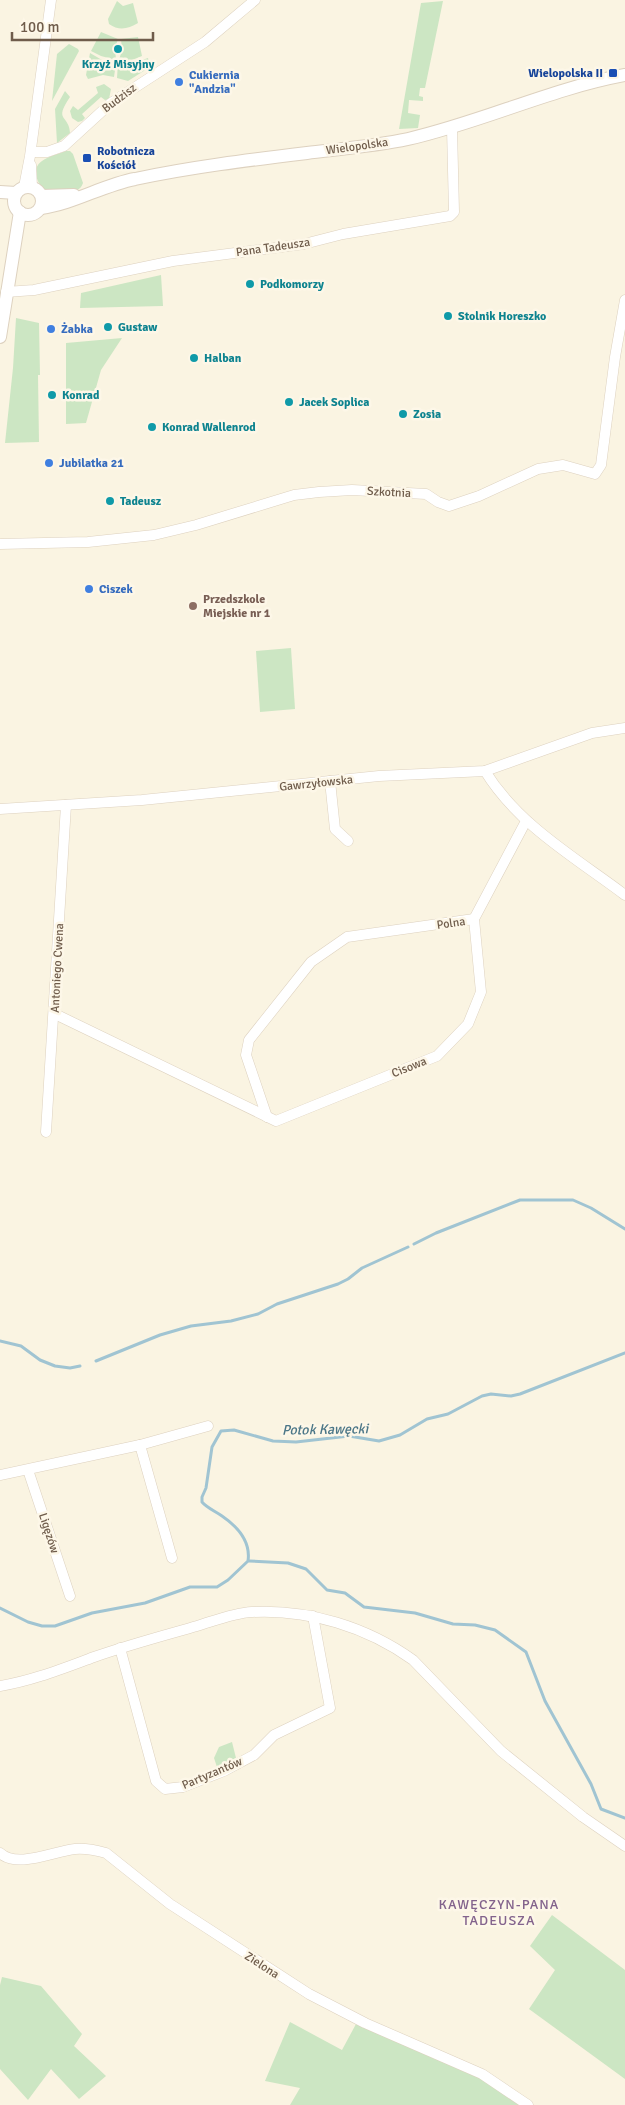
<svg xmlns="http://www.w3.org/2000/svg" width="625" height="2105" viewBox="0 0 625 2105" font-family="Signika,sans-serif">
<rect width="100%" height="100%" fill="#faf4e2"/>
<g fill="#cce6c3">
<path d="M 117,1 L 123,6 L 133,3 L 138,23 C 128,29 119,31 109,24 L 108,19 Z"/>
<polygon points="443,1 425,88 420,88 419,96 423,97 423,101 409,100 408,113 420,115 418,128 399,129 421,3"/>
<polygon points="101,32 118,39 115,48 116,60 101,56 91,51"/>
<polygon points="138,37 142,56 132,60 119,60 122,50 121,39"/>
<polygon points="69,44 78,49 79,51 52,101 57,54"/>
<polygon points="90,53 102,60 116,63 114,77 103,75 88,79 86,75"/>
<polygon points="148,58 150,67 128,81 117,78 118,63 133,63"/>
<polygon points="104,84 111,89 109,99 105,100 101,97 82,114 85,118 82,121 78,122 72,118 70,111 73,106 78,110 98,93 96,87"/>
<path d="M 65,91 L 70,97 C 53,122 69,114 70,133 L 57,143 L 55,109 Z"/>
<path d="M 66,151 L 70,151 L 73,154 L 83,183 C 79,197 55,192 44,190 C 37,183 31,168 42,161 C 49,156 58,154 66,151 Z"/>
<polygon points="161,275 163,306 80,308 81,293"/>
<polygon points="16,318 39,323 40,375 38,375 39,442 5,443 13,368"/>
<polygon points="122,338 101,370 86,423 66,424 66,343"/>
<polygon points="291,648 295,709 260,712 256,651"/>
<polygon points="232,1742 236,1758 217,1767 214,1758 219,1747"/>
<polygon points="552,1915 625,1970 625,2079 529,2009 555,1970 530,1946"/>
<polygon points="2,1977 41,1986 82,2034 74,2046 106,2076 79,2099 51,2069 28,2100 0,2069 0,1985"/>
<polygon points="290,2022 342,2050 356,2024 483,2078 521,2105 290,2105 300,2088 265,2081"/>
</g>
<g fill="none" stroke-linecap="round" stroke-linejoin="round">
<g stroke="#a0c4d2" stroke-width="3">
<polyline points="414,1244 436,1233 520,1200 573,1200 591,1208 625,1229"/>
<polyline points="0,1341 21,1346 40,1360 55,1366 70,1368 80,1366"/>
<polyline points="96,1361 160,1335 191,1326 231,1321 258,1314 277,1304 338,1284 348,1279 362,1268 408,1247"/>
<polyline points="249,1561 288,1563 306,1569 327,1590 345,1593 364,1607 415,1613 453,1624 475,1625 495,1630 526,1652 545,1701 591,1784 601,1809 625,1818"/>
<path d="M 0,1608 L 28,1622 L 42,1626 L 55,1626 L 92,1613 L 145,1603 L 190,1587 L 217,1587 L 228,1580 L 248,1561 C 251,1541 238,1527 222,1516 C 215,1511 207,1508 202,1502 L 202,1497 L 206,1488 L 212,1447 L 221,1431 L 234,1430 L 273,1441 L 296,1442 L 349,1436 L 379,1441 L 400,1435 L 427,1419 L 448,1414 L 482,1396 L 491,1394 L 511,1396 L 520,1394 L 625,1353"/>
</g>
<g stroke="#ddd1bf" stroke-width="11">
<g id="minor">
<polyline points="31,152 47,152 64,146 111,103 205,42 255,0"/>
<polyline points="31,165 32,187"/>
<polyline points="24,187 30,156 51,0"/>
<polyline points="6,292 34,290 173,261 304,244 343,234 450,216 454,212 452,128"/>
<polyline points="0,544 88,542 154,535 196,525 294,495 319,492 352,490 426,494 438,502 449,506 479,496 538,469 563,465 595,474 601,465 615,357 625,300"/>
<path d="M 485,771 C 518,825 576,858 625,895"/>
<polyline points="330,781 335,829 348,841"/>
<polyline points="0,809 142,800 379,776 485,771 592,733 625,728"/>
<polyline points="55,1014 276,1121 437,1056 468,1024 481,992 474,919 526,821"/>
<polyline points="267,1117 246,1055 249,1040 311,962 347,937 474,919"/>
<polyline points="46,1132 66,805"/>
<polyline points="140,1445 208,1426"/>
<polyline points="28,1470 70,1596"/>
<polyline points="0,1475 140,1445 172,1558"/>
<polyline points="120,1648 156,1781 165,1789 183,1787 224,1771 254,1755 274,1735 330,1708 313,1616"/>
<path d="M 0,1686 C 32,1681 64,1668 94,1657 C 128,1645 162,1636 197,1626 C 214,1621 233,1613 252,1612 C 309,1609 367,1627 413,1660 L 501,1751 L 583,1817 L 625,1846"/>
<path d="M 0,1853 C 17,1869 54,1851 75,1849 C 86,1848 95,1850 106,1853 L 170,1904 L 309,1994 L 365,2023 L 482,2074 L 528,2105"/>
</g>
</g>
<g stroke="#ddd1bf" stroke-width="14">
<g id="tertiary">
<circle cx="28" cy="201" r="14"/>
<polyline points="0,192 16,193"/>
<polyline points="42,196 74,195"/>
<path d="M 41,208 C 73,204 103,185 135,179 C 191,167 249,160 307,153 C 340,149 375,146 408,139 C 482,122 550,89 625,75"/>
<polyline points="0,337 20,212"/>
</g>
</g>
<use href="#minor" stroke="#fff" stroke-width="10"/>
<use href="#tertiary" stroke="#fff" stroke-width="12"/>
</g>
<g fill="#0f9aa8" stroke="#fdf7e8" stroke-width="2">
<circle cx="118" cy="49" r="5"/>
<circle cx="250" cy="284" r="5"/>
<circle cx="448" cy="316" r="5"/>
<circle cx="108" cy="327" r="5"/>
<circle cx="194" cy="358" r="5"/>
<circle cx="52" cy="395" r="5"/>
<circle cx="289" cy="402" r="5"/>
<circle cx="403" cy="414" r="5"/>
<circle cx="152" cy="427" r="5"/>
<circle cx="110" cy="501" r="5"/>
</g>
<g fill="#1a4fb4" stroke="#fdf7e8" stroke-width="2">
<rect x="608" y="68" width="10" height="10" rx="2.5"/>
<rect x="82" y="153" width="10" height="10" rx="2.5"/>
</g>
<g fill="#3f7fe0" stroke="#fdf7e8" stroke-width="2">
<circle cx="179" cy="82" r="5"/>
<circle cx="51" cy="329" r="5"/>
<circle cx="49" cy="463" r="5"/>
<circle cx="89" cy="589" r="5"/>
</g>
<circle fill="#8d6e63" stroke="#fdf7e8" stroke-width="2" cx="193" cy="606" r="5"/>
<g text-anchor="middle" stroke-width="5" stroke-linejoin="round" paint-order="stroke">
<g font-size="12" font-weight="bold" fill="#0d838f" stroke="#fdf7e8" text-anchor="start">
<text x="118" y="68" text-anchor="middle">Krzyż Misyjny</text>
<text x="260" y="288">Podkomorzy</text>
<text x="458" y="320">Stolnik Horeszko</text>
<text x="118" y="331">Gustaw</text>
<text x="204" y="362">Halban</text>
<text x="62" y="399">Konrad</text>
<text x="299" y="406">Jacek Soplica</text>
<text x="413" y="418">Zosia</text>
<text x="162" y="431">Konrad Wallenrod</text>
<text x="120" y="505">Tadeusz</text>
</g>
<g font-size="12" font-weight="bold" fill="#164399" stroke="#fdf7e8" text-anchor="end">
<text x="603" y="77">Wielopolska II</text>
<text x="97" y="155" text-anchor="start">Robotnicza<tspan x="97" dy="14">Kościół</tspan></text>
</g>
<g font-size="12" font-weight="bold" fill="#366cbe" stroke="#fdf7e8" text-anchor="start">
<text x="189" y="79">Cukiernia<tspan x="189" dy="14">"Andzia"</tspan></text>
<text x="61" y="333">Żabka</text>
<text x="59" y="467">Jubilatka 21</text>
<text x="99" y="593">Ciszek</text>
</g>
<g font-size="12" fill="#6f5c4b" stroke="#fdf7e8">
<text transform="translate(119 98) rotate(-37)" y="4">Budzisz</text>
<text transform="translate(357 146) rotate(-8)" y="4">Wielopolska</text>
<text transform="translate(273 247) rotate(-8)" y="4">Pana Tadeusza</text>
<text transform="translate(389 492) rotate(3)" y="4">Szkotnia</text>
<text transform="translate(316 783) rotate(-6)" y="4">Gawrzyłowska</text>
<text transform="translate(451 923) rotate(-8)" y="4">Polna</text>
<text transform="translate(57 968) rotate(-87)" y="4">Antoniego Cwena</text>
<text transform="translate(409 1067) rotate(-22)" y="4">Cisowa</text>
<text transform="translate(49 1533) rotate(72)" y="4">Ligęzów</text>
<text transform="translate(212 1773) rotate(-23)" y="4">Partyzantów</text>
<text transform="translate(262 1965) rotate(33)" y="4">Zielona</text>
</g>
<g font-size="12" font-weight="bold" fill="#785e54" stroke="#fdf7e8" text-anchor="start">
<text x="203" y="603">Przedszkole<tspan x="203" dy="14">Miejskie nr 1</tspan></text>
</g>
<g font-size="14" font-style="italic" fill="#4b7687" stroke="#fdf7e8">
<text transform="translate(325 1429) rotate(-1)" y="5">Potok Kawęcki</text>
</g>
<g font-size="14" letter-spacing="1" fill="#83638c" stroke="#fdf7e8">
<text x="499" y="1909">KAWĘCZYN-PANA<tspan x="499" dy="16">TADEUSZA</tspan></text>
</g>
</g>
<path d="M12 32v8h141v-8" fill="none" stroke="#6f5c4b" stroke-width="2.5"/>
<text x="20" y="32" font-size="15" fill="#6f5c4b" stroke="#fdf7e8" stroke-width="4" paint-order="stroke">100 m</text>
</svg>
